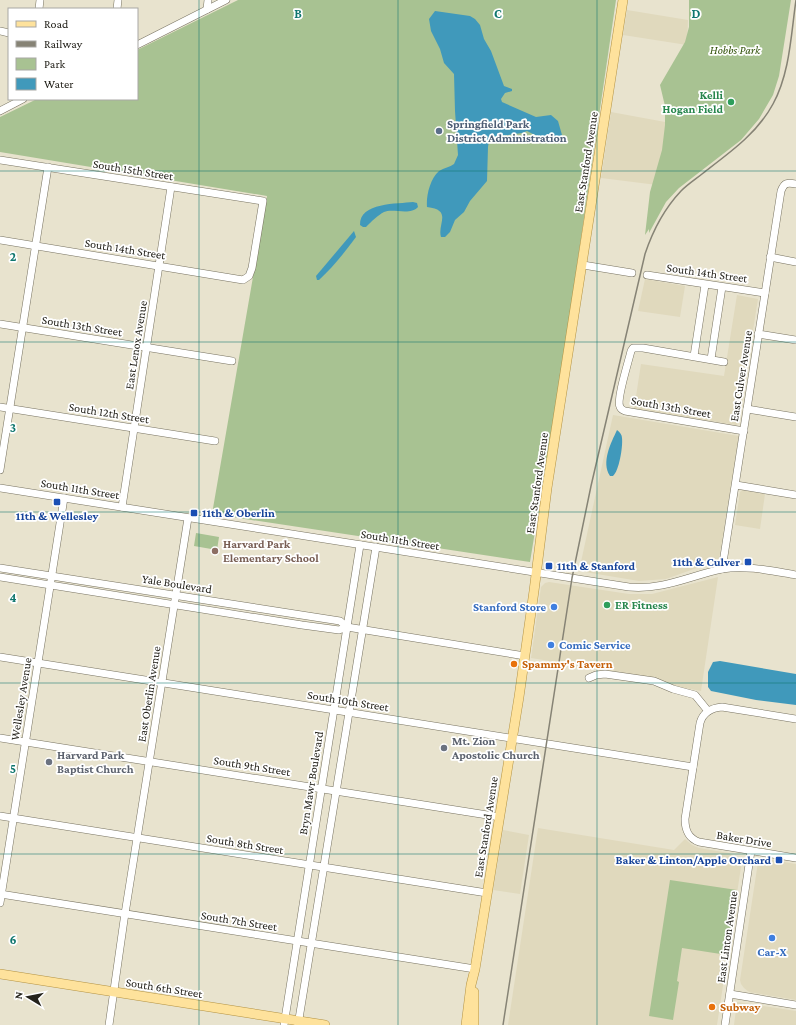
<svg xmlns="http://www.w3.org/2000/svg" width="796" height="1025" viewBox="0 0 796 1025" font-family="'Crimson Pro',serif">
<rect width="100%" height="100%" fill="#e8e3ce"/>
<g fill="#e0d9bd">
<polygon points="627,10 688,20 687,45 623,35"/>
<polygon points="611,112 676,124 665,186 601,178"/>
<polygon points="645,279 685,286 680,317 638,311"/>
<polygon points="737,295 758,299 738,424 736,425 634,409 641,364 724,376"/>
<polygon points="613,415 739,436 719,560 666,579 639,581 579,571"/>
<polygon points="742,490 765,494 760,529 735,525 740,492"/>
<polygon points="718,577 701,691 674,686 655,678 531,658 541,587 545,583 549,582 629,594 652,594"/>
<polygon points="538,828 674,850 685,839 692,845 699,848 729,853 737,857 741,867 717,1025 508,1025"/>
<polygon points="503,830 529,835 520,894 493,890"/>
<polygon points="761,858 796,864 796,1000 749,992 744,988 741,984 740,980 758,862 758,859"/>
<polygon points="737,1002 796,1011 796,1025 734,1025"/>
</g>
<g fill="#a8c292">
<polygon points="238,0 616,0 566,341 530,562 212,514 267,196 0,152 0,117 37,99 137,99 137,50"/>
<polygon points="689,0 791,0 779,76 773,95 759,119 741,140 679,188 666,202 649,233 649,229 645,235 650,192 662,150 665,125 665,106 660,85 685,42 689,27"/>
<polygon points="196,533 219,537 217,550 194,546"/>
<polygon points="670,880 737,890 727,955 682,948 677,981 679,982 673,1020 649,1016"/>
</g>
<g fill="#4099bb">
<path d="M 435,11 L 470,16 L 475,19 L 480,25 L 484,39 L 491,51 L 504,86 L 512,89 L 512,91 L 505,93 L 501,99 L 502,102 L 536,117 L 551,115 L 558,121 L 562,135 L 559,142 L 545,140 L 527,131 L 522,133 L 493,137 L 489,141 L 488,147 L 487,181 L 470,201 L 464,212 L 455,220 L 450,232 L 445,237 L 441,237 C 437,224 453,210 427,207 C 426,196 430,179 439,171 C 444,168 450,167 454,164 L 458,155 L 455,111 L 454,74 L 444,63 L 440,49 L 431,31 L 429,19 Z"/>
<path d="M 413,202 L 417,203 L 418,207 C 410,216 393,208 384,212 C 378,215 371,222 366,227 L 363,227 L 360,225 C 359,202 398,204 413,202 Z"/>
<path d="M 354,231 L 356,237 C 345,252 333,267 319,280 L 317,280 L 316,276 Z"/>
<path d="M 617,430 C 620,432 622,435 622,438 C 623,447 619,471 613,476 L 610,476 C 601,462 611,443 617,430 Z"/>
<polygon points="720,661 796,674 796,705 756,700 711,691 708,687 708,672 713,662"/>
</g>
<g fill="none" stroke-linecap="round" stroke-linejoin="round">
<g stroke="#777260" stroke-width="8">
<g id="minor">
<polyline points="39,9 40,0"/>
<polyline points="117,9 118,0"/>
<polyline points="207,9 208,0"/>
<polyline points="0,31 9,33"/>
<polyline points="137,45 226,0"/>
<polyline points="0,111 23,99"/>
<polyline points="0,160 263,201 252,268 249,276 243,280 0,240"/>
<polyline points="770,257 796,262"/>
<polyline points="583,265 632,273"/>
<polyline points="647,275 765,293"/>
<polyline points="0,324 232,361"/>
<polyline points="758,334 796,340"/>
<polyline points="694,356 705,285"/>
<polyline points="711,359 722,287"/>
<path d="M 724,362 L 643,348 L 633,348 L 631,351 C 629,360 616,400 620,407 C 621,409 622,410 625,411 L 744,431"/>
<polyline points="0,407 215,441"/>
<polyline points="747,409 796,417"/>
<polyline points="0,470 48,167"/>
<polyline points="736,485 796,495"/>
<path d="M 0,488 L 629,587 C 664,590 689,576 722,569 C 747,565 772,571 796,575"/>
<polyline points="122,507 171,187"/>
<polyline points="0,568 340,621 347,627"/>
<path d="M 722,569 L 781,191 C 784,183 787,182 796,184"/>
<polyline points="0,577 302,625 339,630 347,627 525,656"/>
<polyline points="0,657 693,767"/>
<polyline points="589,678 596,675 605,674 654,681 673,689 695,695 708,711"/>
<path d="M 796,719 L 722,707 C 711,708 703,712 700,723 L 685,819 C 685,830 688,838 699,842 L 796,858"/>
<polyline points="0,738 500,817"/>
<polyline points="0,816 487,893"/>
<polyline points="0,894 475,969"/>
<polyline points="0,903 64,498"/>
<polyline points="730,994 796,1005"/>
<polyline points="109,1025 124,920 188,518"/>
<polyline points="284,1025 360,545"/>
<polyline points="298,1025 376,547"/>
<polyline points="725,1025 751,851"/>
</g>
</g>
<g stroke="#b29244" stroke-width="10">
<g id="major">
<polyline points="0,974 325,1025"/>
<polyline points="474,992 474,1025"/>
<polyline points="466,1025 471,985 475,969 519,697 534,591 547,488 623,0"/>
</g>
</g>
<use href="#minor" stroke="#fff" stroke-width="7"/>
<use href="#major" stroke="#fee29c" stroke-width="9"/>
<path stroke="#868375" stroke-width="1.5" d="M 503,1025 L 572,578 L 591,486 L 645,254 C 653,230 664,209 681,191 C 689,183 699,177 707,170 C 732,151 758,132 773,104 C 790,73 791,34 796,0"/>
</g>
<path fill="none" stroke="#0f766e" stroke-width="1" stroke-opacity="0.55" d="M 199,0 L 199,1025M 398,0 L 398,1025M 597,0 L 597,1025M 0,171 L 796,171M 0,342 L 796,342M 0,512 L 796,512M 0,683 L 796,683M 0,854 L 796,854"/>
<g fill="#2e9e5b" stroke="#fff" stroke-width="1.5">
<circle cx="731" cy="102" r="4"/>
<circle cx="607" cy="605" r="4"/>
</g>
<circle fill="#5c6f8a" stroke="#fff" stroke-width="1.5" cx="439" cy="131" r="4"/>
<g fill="#1a4fb4" stroke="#fff" stroke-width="1.5">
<rect x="53" y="498" width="8" height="8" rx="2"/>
<rect x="190" y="509" width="8" height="8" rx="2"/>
<rect x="744" y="558" width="8" height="8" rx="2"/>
<rect x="545" y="562" width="8" height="8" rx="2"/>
<rect x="775" y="856" width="8" height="8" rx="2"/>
</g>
<circle fill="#8d6e63" stroke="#fff" stroke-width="1.5" cx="215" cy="551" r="4"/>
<g fill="#3f7fe0" stroke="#fff" stroke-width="1.5">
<circle cx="554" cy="607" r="4"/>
<circle cx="551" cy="645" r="4"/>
<circle cx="772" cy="938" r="4"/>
</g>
<g fill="#e8710a" stroke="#fff" stroke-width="1.5">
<circle cx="514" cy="664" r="4"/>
<circle cx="712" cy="1007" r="4"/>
</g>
<g fill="#6b7280" stroke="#fff" stroke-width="1.5">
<circle cx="444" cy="748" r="4"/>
<circle cx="49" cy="762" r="4"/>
</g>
<g text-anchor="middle" stroke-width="3.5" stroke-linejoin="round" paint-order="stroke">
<g font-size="12" font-style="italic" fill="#33530b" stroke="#fff">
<text x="735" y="54">Hobbs Park</text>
</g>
<g font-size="12" font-weight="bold" fill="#27864d" stroke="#fff" text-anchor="end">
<text x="723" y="99">Kelli<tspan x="723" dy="14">Hogan Field</tspan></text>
<text x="615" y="609" text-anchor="start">ER Fitness</text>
</g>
<g font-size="12" font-weight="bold" fill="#4e5e75" stroke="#fff" text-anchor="start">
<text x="447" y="128">Springfield Park<tspan x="447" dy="14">District Administration</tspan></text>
</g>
<g font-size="12" fill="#25231c" stroke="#fff">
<text transform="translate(586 162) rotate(-81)" y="4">East Stanford Avenue</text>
<text transform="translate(133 170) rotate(9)" y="4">South 15th Street</text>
<text transform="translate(125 249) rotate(9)" y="4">South 14th Street</text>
<text transform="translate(707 273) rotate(8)" y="4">South 14th Street</text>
<text transform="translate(82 326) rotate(9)" y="4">South 13th Street</text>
<text transform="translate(136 345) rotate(-81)" y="4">East Lenox Avenue</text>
<text transform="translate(741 376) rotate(-81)" y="4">East Culver Avenue</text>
<text transform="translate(671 407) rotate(10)" y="4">South 13th Street</text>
<text transform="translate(109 413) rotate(9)" y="4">South 12th Street</text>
<text transform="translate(537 483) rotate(-82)" y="4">East Stanford Avenue</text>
<text transform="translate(80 489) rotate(9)" y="4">South 11th Street</text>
<text transform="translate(400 540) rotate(9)" y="4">South 11th Street</text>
<text transform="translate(177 584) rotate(9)" y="4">Yale Boulevard</text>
<text transform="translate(149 694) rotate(-81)" y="4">East Oberlin Avenue</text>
<text transform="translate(21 699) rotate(-81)" y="4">Wellesley Avenue</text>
<text transform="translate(348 701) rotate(9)" y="4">South 10th Street</text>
<text transform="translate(252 766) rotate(9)" y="4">South 9th Street</text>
<text transform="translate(311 783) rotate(-81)" y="4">Bryn Mawr Boulevard</text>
<text transform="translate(486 827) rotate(-81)" y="4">East Stanford Avenue</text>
<text transform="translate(744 839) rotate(9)" y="4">Baker Drive</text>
<text transform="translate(245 844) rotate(9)" y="4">South 8th Street</text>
<text transform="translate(239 921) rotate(9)" y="4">South 7th Street</text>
<text transform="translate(727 937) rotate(-82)" y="4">East Linton Avenue</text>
<text transform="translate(164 988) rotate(9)" y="4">South 6th Street</text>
</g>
<g font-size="12" font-weight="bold" fill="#164399" stroke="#fff" text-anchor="start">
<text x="202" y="517">11th &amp; Oberlin</text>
<text x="57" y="520" text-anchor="middle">11th &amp; Wellesley</text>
<text x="740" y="566" text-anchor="end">11th &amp; Culver</text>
<text x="557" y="570">11th &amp; Stanford</text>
<text x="771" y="864" text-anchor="end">Baker &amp; Linton/Apple Orchard</text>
</g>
<g font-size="12" font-weight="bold" fill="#785e54" stroke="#fff" text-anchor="start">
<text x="223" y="548">Harvard Park<tspan x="223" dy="14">Elementary School</tspan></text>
</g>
<g font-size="12" font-weight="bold" fill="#366cbe" stroke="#fff" text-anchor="end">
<text x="546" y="611">Stanford Store</text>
<text x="559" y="649" text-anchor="start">Comic Service</text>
<text x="772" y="956" text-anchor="middle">Car-X</text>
</g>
<g font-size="12" font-weight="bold" fill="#c56008" stroke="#fff" text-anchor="start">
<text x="522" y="668">Spammy's Tavern</text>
<text x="720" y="1011">Subway</text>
</g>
<g font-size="12" font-weight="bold" fill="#5b616d" stroke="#fff" text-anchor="start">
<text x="452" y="745">Mt. Zion<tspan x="452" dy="14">Apostolic Church</tspan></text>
<text x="57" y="759">Harvard Park<tspan x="57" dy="14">Baptist Church</tspan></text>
</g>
</g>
<g font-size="13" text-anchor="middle" font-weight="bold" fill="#0f766e" stroke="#fff" stroke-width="3.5" stroke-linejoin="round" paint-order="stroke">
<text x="298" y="18">B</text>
<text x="498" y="18">C</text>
<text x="696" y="18">D</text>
<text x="13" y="261">2</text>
<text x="13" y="432">3</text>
<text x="13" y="602">4</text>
<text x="13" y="773">5</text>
<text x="13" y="944">6</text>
</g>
<rect x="8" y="8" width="130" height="92" fill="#ffffff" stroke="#a8a7a4"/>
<rect x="16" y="21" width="20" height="6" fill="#fee29c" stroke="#a8a7a4"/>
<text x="44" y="28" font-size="12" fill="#25231c">Road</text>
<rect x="16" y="41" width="20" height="6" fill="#868375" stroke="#a8a7a4"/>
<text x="44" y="48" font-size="12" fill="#25231c">Railway</text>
<rect x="16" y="58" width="20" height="12" fill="#a8c292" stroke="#a8a7a4"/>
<text x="44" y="68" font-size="12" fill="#25231c">Park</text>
<rect x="16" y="78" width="20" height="12" fill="#4099bb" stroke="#a8a7a4"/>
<text x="44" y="88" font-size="12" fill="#25231c">Water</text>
<g transform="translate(28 997) rotate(280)" stroke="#ffffff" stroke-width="3" paint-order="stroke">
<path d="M0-3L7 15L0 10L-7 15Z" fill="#25231c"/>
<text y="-6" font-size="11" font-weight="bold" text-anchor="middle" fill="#25231c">N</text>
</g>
</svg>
